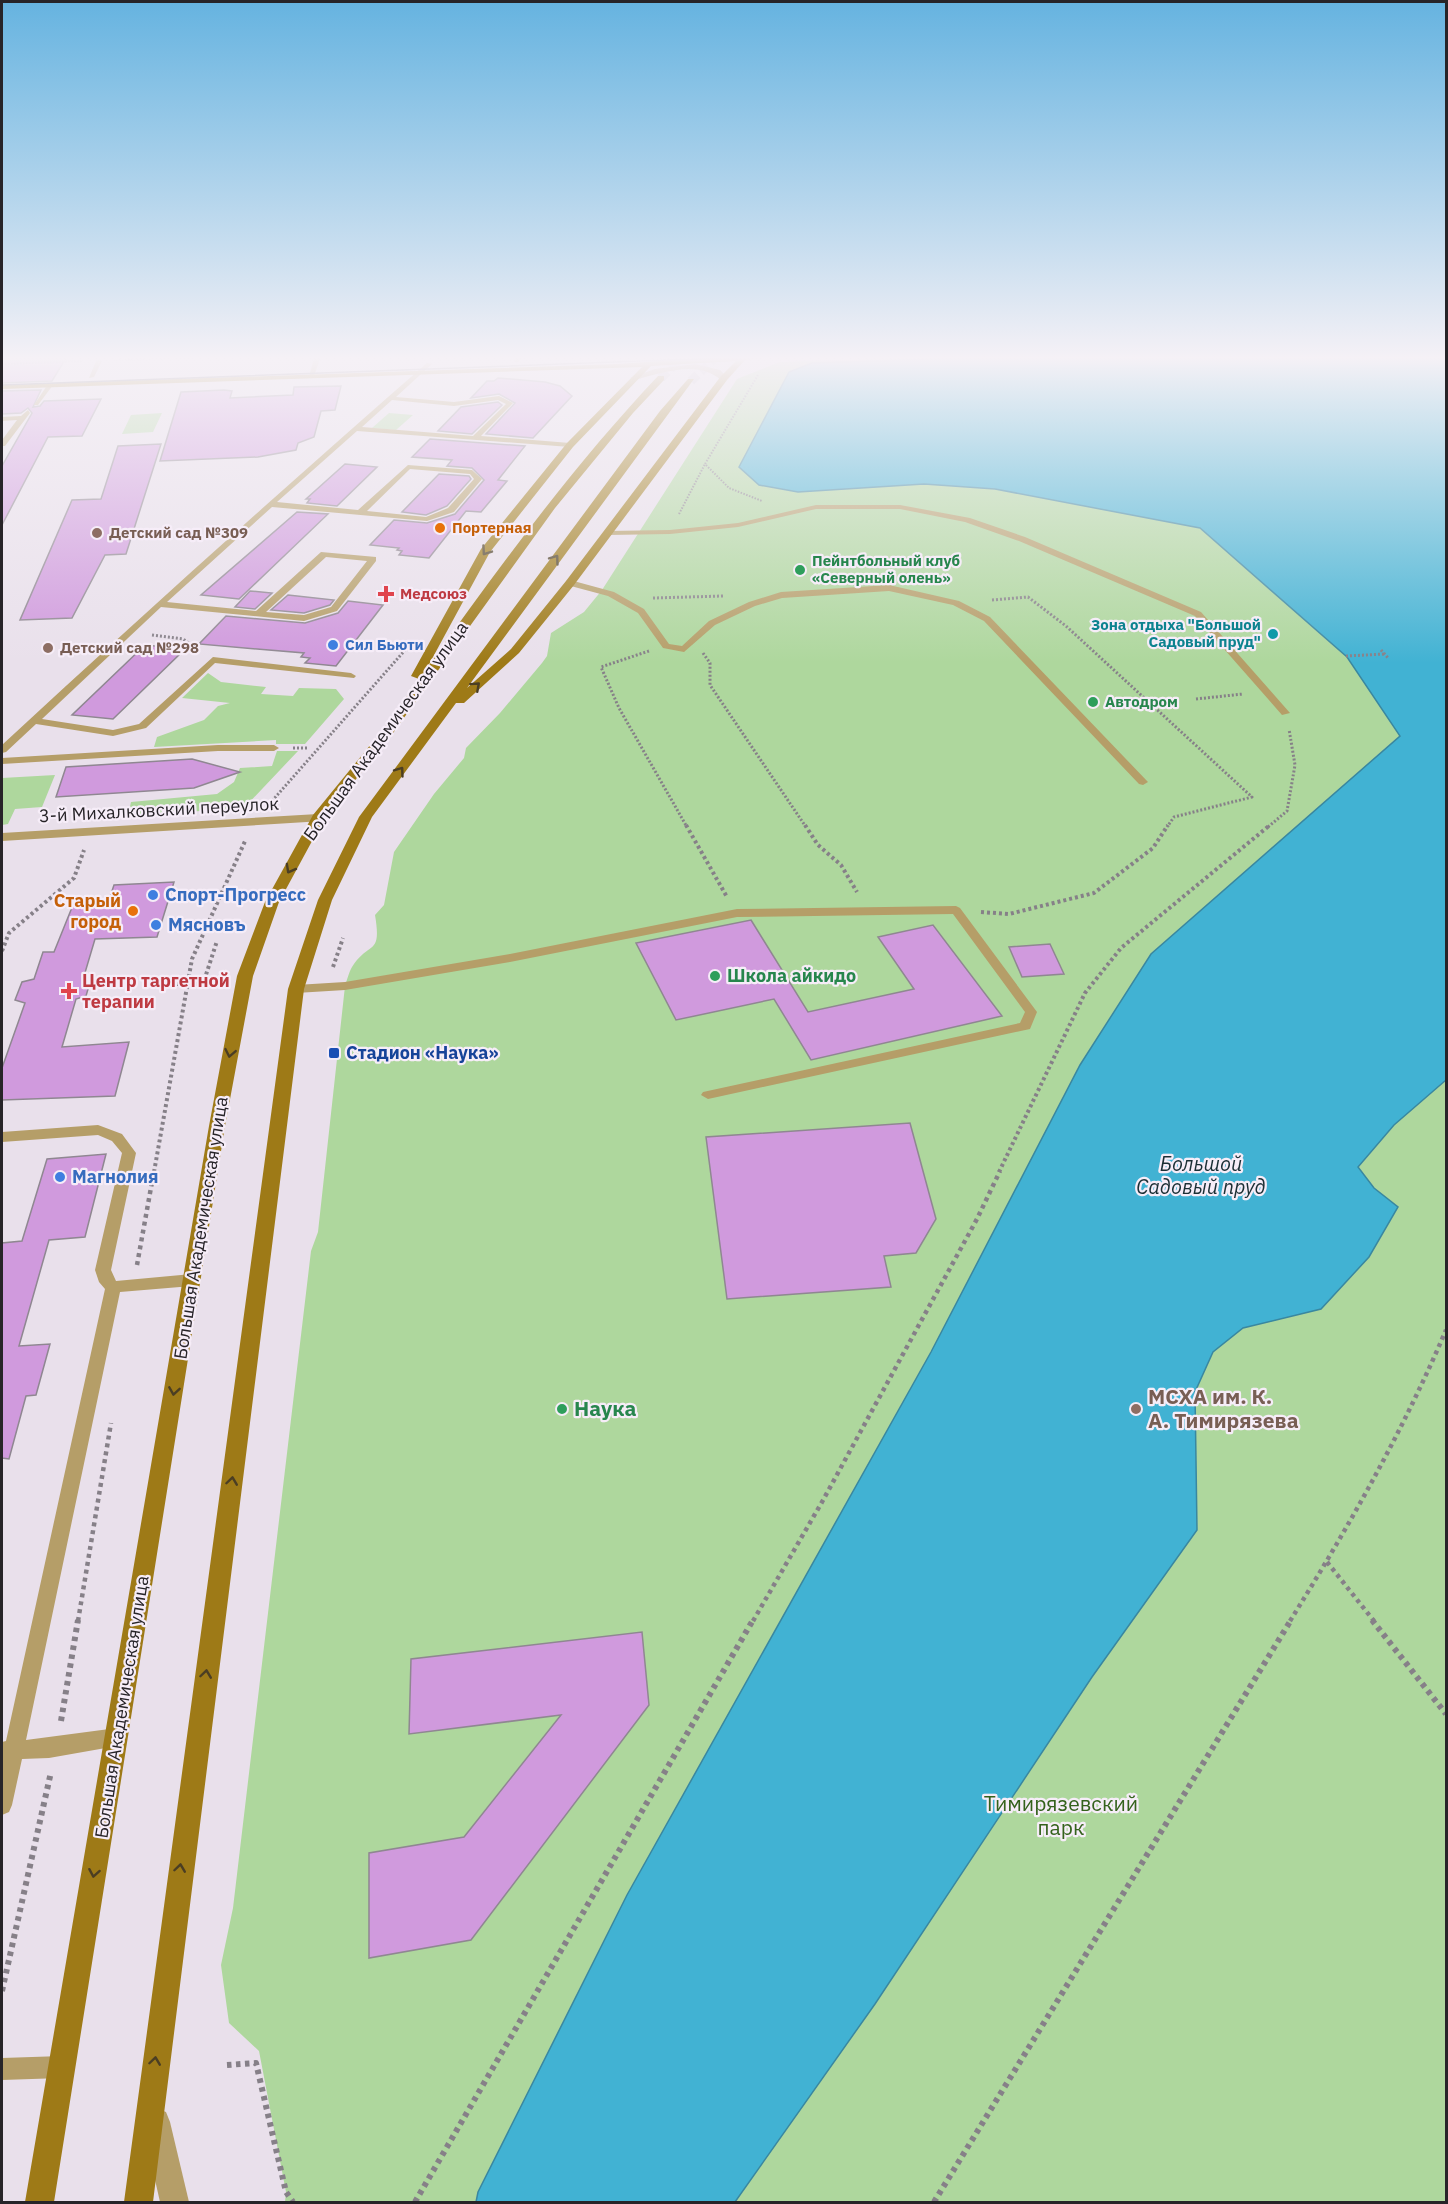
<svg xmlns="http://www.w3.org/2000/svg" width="1448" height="2204" viewBox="0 0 1448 2204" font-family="'IBM Plex Sans',sans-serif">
<rect width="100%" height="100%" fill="#e9e0eb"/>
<g fill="#aed79d">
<path d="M 985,355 L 1439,355 L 1446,361 L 1446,2202 L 285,2202 L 286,2192 L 259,2051 L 229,2023 L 221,1965 L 233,1908 L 311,1251 L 318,1232 L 345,986 C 347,980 349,972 352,967 C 369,940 382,957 375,915 L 384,905 L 394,852 L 434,794 L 464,758 L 466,748 L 500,713 L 542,663 L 547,656 L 551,633 L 584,612 L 602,590 L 737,379 L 780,362 Z"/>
<polygon points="162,413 153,432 122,434 131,415"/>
<polygon points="389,413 413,415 396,430 372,428"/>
<polygon points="208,673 221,682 266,687 261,694 293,696 299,688 336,689 344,699 305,744 276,744 276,740 154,747 157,737 204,720 218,706 230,703 182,698"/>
<polygon points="277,751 298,751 244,808 128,816 131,802 217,794 234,782 240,768 272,766"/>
<polygon points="55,775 42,807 15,809 8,824 2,825 2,778"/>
</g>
<polygon fill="#41b2d3" stroke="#3987a0" stroke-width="1.5" points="1044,355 1436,355 1446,363 1446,1080 1394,1125 1358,1167 1374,1188 1398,1207 1369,1257 1321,1309 1243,1328 1213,1352 1195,1392 1197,1530 1092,1677 875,2004 735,2202 476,2202 478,2192 627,1895 931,1352 1080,1065 1151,954 1400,736 1347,657 1200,528 995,489 924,484 798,492 759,485 739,467 789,372 812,363"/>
<g fill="#d09add" stroke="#8f8791" stroke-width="1.5">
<polygon points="2,355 68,355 52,381 2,383"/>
<polygon points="498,378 545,382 560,386 572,396 533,438 486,434 515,403 499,394 471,398 487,381 494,381"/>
<polygon points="341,386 335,410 321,411 314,437 298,443 296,450 258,457 160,461 181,392 224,390 232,391 230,398 293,395 294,387"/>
<polygon points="41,390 33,407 40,406 44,401 101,399 82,436 48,437 2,525 2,466 32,413 28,408 21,413 2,414 2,391"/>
<polygon points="498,402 502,405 472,434 438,431 461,407"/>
<polygon points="430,439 525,446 498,480 507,481 481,512 466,511 429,558 399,555 402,551 397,550 399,548 370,545 394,520 427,523 455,514 484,480 472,468 447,466 452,460 412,457"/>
<polygon points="161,444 126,554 105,555 72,618 20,620 72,500 101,499 118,446"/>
<polygon points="345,464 377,467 337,506 307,503 310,499 306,499"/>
<polygon points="439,474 469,476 471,479 447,506 426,515 402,512"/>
<polygon points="297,512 328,514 239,599 201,595"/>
<polygon points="250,591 272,593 255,609 235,607"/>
<polygon points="288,595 334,600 330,605 304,613 271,610"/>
<polygon points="348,601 383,605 336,666 305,663 310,658 301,657 304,653 199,644 226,616 305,623 338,613"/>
<polygon points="145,645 185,649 113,719 72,715"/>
<polygon points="192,759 240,772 194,788 56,797 66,767"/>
<polygon points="174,882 157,937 95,939 84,976 91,979 86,996 76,999 62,1047 129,1042 115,1096 2,1100 2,1068 25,1003 15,1000 22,982 34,979 43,952 54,952 73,905 108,903 114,885"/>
<polygon points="751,920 808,1012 914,989 878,937 933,925 1002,1016 811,1060 774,999 676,1020 636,943"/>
<polygon points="1050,944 1064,974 1022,977 1009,947"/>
<polygon points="910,1123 936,1219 916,1253 884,1256 891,1287 727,1299 706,1137"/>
<polygon points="106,1154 85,1237 49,1240 19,1346 50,1344 36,1395 26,1396 9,1459 2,1458 2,1243 22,1241 47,1159"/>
<polygon points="642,1632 649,1705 471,1940 369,1958 369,1853 464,1837 561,1715 409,1734 411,1659"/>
</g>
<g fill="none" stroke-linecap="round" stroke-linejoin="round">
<g stroke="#c2bac4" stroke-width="9" stroke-dasharray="9 4.5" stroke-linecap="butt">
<polyline points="661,378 685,355"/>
<polyline points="691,381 718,355"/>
</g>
<g stroke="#868088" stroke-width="2" stroke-dasharray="1.5 1.5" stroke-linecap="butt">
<polyline points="116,360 260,355"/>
<polyline points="2,364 82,361"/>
<polyline points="758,375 705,464 729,488 762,501"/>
<polyline points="679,514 705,464"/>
</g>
<g stroke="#868088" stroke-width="3" stroke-dasharray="2 2" stroke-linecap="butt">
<polyline points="653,598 723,596"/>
<polyline points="992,600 1028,597 1066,626 1252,797 1174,817 1167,827"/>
<polyline points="152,635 183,639 200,651"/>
<polyline points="1381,650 1389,659"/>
<polyline points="649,651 601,667 619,708 687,827"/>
<polyline points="703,653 710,663 710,685 806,827"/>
<polyline points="1346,656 1385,654"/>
<polyline points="1196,699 1243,694"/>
<polyline points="293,748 307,748"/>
<polyline points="272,801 406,649"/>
<polyline points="1268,827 1287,811 1295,765 1289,729"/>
</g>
<g stroke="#868088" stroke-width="4" stroke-dasharray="3 3" stroke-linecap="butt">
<polyline points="686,825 727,897"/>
<polyline points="805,825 818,845 841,865 857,892"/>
<polyline points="981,912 1009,914 1094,893 1153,848 1168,825"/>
<polyline points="2,951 9,933 74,878 84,850"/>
<polyline points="333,967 343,938"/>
<polyline points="177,984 203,984 217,941"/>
<polyline points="154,1172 192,959 246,839"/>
<polyline points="999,1172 1085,993 1121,948 1270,825"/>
</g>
<g stroke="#868088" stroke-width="4.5" stroke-dasharray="4 4" stroke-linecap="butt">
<polyline points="137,1265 154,1171"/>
<polyline points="1327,1562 1374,1621"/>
<polyline points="78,1621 111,1423"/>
<polyline points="753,1621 822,1502 977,1219 1000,1171"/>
<path d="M 1290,1621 C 1348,1528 1403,1431 1446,1330"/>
</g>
<g stroke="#868088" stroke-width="6" stroke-dasharray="4.5 4.5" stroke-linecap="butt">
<polyline points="1372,1620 1446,1714"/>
<polyline points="61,1721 78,1620"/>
<polyline points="2,1991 51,1772"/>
<polyline points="227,2065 256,2063 286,2192 293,2202"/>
<polyline points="415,2202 753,1620"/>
<polyline points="934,2202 1291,1620"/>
</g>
<g fill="#b59e68" fill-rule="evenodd">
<polygon points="319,355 328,355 320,359 314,376 309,377 314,358"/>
<polygon points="519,355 526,355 518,362 514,362"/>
<polygon points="99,359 102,361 94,377 89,378 96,361"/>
<path d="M 427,363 L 432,364 L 396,397 L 454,402 L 499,396 L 513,403 L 481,436 L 570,443 L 574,445 L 570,447 L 357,431 L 277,502 L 358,510 L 408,465 L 472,470 L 482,479 L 454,512 L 427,521 L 272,507 L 167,602 L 256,611 L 321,552 L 376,557 L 376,561 L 337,611 L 304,621 L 161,607 L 42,719 L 113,730 L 139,724 L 213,657 L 351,673 L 356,676 L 354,678 L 215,663 L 146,728 L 113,736 L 36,724 L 6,752 L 2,753 L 2,745 C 140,617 285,487 427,363 ZM 392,400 L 454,406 L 498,400 L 506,404 L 473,436 L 362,427 ZM 410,469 L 470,474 L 474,479 L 448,508 L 426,517 L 367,511 ZM 326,557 L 367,561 L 331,607 L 304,615 L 266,612 Z"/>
<polygon points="48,384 53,385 38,405 34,405"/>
<polygon points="28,410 30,413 5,446 2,446 2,440 17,420 2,421 2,417 21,416"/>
<polygon points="816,505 900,505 970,518 1025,537 1201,612 1290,713 1282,715 1195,616 1019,541 965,522 900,509 816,509 738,527 670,534 608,535 604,533 608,531 670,530 738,523"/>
<polygon points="570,580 614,592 644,609 669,644 682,646 709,621 749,602 781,592 889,585 959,601 990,617 1148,782 1143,785 1139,784 984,621 953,605 889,591 782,598 755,606 715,625 684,652 663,648 638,613 608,596 567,585 567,581"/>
<polygon points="218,745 274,745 279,748 274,751 218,751 2,764 2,758"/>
<polygon points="956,906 960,908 1037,1012 1030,1029 708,1099 701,1095 703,1092 1020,1023 1025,1012 953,914 737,917 510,962 345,990 296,993 290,989 296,985 345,982 510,954 737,909"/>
<polygon points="98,1125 122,1134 136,1153 111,1270 116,1281 192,1274 197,1276 200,1280 197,1284 192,1286 120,1292 26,1740 117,1728 124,1730 127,1737 124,1744 117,1746 49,1758 22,1759 12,1805 9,1812 2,1815 2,1742 6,1741 105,1289 99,1282 95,1270 122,1153 112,1141 98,1135 2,1142 2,1132"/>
<polygon points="62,2056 70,2059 73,2067 70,2075 62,2078 2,2080 2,2058"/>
</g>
<g fill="#b59e68" fill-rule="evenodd">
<polygon points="318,814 323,815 323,821 2,841 2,833"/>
<polygon points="156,2108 166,2112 170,2122 189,2202 160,2202 142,2122 146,2112"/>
</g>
<path fill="#b59e68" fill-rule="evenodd" d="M 695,364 L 720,370 L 728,378 L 721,380 C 698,359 661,373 634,380 L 630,378 L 655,369 Z"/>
<path fill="#9e7a17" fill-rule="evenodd" d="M 742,355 L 798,355 L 745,360 L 727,380 L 574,585 L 519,653 L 464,703 L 456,703 L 372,817 L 332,900 L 304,989 L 153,2202 L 124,2202 L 288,989 L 318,900 L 359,817 L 660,411 L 688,379 L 694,379 L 467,688 L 511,649 L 566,581 L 721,376 L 736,361 L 651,366 L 573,447 L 490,552 L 427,668 C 499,567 573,466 658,376 L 664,376 L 664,380 L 633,413 L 555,508 L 393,733 L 324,819 L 279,902 L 253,976 L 225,1126 L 54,2202 L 25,2202 L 209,1126 L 237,976 L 265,902 L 313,815 L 385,727 L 419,679 L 411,676 L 481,549 L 567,443 L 642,367 L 2,389 L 2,385 L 618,364 Z"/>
<polyline stroke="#524e54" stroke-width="1.5" points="2,385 799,355"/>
</g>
<defs><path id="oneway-chevron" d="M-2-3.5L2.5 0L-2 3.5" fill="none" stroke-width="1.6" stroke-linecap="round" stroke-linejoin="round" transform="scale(1.5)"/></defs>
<g stroke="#4b3e23">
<use href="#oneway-chevron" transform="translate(486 551) rotate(125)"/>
<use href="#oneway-chevron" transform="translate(555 559) rotate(-54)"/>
<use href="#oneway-chevron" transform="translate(476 686) rotate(-42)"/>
<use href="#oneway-chevron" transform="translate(400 771) rotate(-54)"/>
<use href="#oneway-chevron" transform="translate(290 869) rotate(119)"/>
<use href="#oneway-chevron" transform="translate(230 1053) rotate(101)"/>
<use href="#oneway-chevron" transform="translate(174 1391) rotate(99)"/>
<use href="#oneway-chevron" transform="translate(232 1481) rotate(-82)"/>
<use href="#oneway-chevron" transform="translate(206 1674) rotate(-82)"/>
<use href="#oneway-chevron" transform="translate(180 1868) rotate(-82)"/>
<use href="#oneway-chevron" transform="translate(94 1873) rotate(100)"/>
<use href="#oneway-chevron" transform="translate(155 2061) rotate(-82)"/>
</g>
<linearGradient id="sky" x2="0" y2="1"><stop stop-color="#65b3e0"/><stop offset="0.54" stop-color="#f5f1f6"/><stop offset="1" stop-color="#f5f1f6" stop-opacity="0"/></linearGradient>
<rect width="1448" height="663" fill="url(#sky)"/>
<g fill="#e8710a" stroke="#f6edf8" stroke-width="2">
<circle cx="440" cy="528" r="6"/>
<circle cx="133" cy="911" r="6"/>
</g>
<g fill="#8d6e63" stroke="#f6edf8" stroke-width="2">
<circle cx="97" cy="533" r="6"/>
<circle cx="48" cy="648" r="6"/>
<circle cx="1136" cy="1409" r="6"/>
</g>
<g fill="#2e9e5b" stroke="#f6edf8" stroke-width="2">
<circle cx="800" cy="570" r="6"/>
<circle cx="1093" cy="702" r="6"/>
<circle cx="715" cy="976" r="6"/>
<circle cx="562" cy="1409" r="6"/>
</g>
<g fill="#e0444e" stroke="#f6edf8" stroke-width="2">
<path d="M383 585h6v6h6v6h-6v6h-6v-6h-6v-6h6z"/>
<path d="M66 982h6v6h6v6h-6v6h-6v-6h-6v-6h6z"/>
</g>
<circle fill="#0f9aa8" stroke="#f6edf8" stroke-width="2" cx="1273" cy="634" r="6"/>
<g fill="#3f7fe0" stroke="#f6edf8" stroke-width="2">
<circle cx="333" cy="645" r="6"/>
<circle cx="153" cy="895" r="6"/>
<circle cx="156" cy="925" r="6"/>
<circle cx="60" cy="1177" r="6"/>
</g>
<rect fill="#1a4fb4" stroke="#f6edf8" stroke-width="2" x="328" y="1047" width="12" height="12" rx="3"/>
<g text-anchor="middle" stroke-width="4.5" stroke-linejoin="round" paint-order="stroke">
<g font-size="15" font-weight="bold" fill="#c56008" stroke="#f6edf8" text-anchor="start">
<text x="452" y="533">Портерная</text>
</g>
<g font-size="15" font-weight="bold" fill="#785e54" stroke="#f6edf8" text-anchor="start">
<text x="109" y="538">Детский сад №309</text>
<text x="60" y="653">Детский сад №298</text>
</g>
<g font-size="15" font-weight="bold" fill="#27864d" stroke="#f6edf8" text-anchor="start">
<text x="812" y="566">Пейнтбольный клуб<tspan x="812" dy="17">«Северный олень»</tspan></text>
<text x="1105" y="707">Автодром</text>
</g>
<g font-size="15" font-weight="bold" fill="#be3a42" stroke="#f6edf8" text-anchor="start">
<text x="400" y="599">Медсоюз</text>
</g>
<g font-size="15" font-weight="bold" fill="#0d838f" stroke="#f6edf8" text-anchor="end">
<text x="1261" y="630">Зона отдыха "Большой<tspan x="1261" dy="17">Садовый пруд"</tspan></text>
</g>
<g font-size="15" font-weight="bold" fill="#366cbe" stroke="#f6edf8" text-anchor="start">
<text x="345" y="650">Сил Бьюти</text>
</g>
<g font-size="18" fill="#272428" stroke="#f6edf8">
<text transform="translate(386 731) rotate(-54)" y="6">Большая Академическая улица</text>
<text transform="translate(159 810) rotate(-3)" y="6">3-й Михалковский переулок</text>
<text transform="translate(201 1228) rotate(-81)" y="6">Большая Академическая улица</text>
<text transform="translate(122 1707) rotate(-81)" y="6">Большая Академическая улица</text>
</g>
<g font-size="18" font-weight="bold" fill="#366cbe" stroke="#f6edf8" text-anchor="start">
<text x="165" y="901">Спорт-Прогресс</text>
<text x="168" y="931">Мясновъ</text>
<text x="72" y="1183">Магнолия</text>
</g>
<g font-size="18" font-weight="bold" fill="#c56008" stroke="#f6edf8" text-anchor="end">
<text x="121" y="907">Старый<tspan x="121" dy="21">город</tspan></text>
</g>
<g font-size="18" font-weight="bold" fill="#27864d" stroke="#f6edf8" text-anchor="start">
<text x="727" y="982">Школа айкидо</text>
</g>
<g font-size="18" font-weight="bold" fill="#be3a42" stroke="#f6edf8" text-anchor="start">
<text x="82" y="987">Центр таргетной<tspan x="82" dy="21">терапии</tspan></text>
</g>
<g font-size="18" font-weight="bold" fill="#164399" stroke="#f6edf8" text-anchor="start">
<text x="346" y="1059">Стадион «Наука»</text>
</g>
<g font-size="20" font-style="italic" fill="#1b2f35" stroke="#f6edf8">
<text x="1201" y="1171">Большой<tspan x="1201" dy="23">Садовый пруд</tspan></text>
</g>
<g font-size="21" font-weight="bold" fill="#785e54" stroke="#f6edf8" text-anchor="start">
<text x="1148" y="1404">МСХА им. К.<tspan x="1148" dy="24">А. Тимирязева</tspan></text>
</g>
<g font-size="21" font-weight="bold" fill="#27864d" stroke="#f6edf8" text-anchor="start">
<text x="574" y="1416">Наука</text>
</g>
<g font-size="21" fill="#34621c" stroke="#f6edf8">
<text x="1061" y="1811">Тимирязевский<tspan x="1061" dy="24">парк</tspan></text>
</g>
</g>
<rect width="1448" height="2204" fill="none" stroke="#272428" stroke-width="6"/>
</svg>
